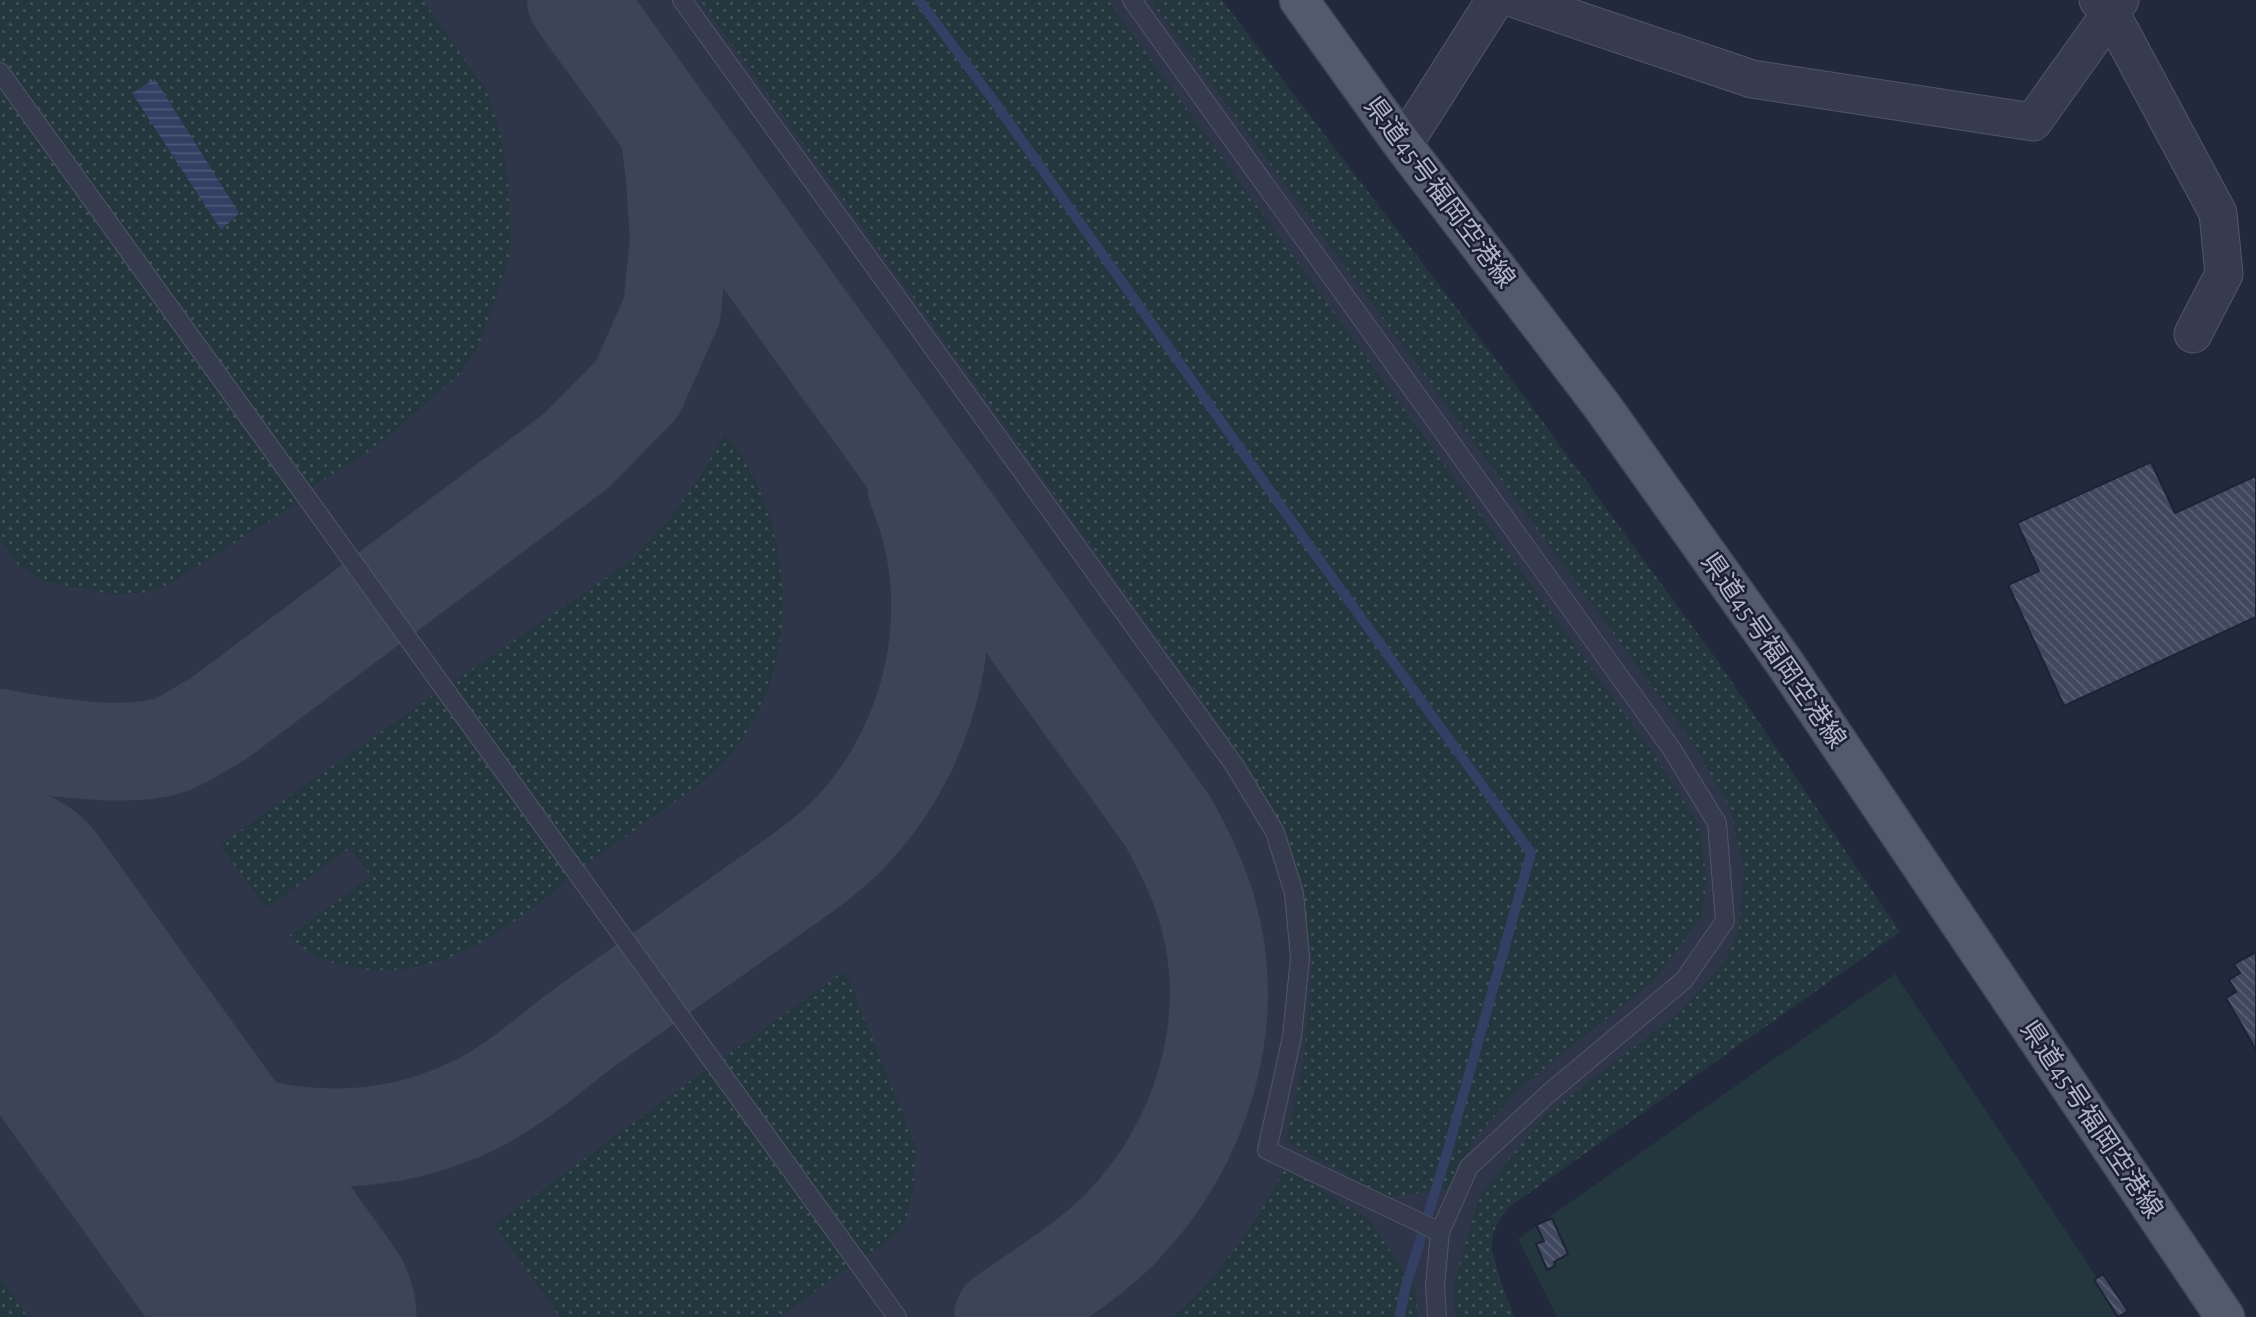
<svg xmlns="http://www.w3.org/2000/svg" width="2256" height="1317" viewBox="0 0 2256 1317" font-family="'Alegreya Sans','Noto Sans JP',sans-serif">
<defs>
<pattern id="grass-dots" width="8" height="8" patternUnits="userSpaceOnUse" patternTransform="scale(1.75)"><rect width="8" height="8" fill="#24373e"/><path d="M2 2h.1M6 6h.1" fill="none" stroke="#415258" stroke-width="1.8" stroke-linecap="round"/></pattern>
<pattern id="water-rules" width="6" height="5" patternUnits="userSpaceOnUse" patternTransform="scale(1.75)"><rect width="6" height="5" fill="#333f63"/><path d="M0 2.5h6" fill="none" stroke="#4e5878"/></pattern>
<pattern id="building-back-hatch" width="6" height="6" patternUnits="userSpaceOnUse" patternTransform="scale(1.75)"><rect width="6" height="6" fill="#40485f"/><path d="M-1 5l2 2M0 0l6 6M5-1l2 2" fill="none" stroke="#596074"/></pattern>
</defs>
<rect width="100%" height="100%" fill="#22293d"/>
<polygon fill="#30364a" points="0,0 1214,0 1341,168 1897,927 1509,1207 1493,1228 1490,1244 1501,1283 1514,1317 0,1317"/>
<g fill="url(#grass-dots)">
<polygon points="0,0 423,0 486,90 501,134 508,183 511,239 508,263 478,347 459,375 377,446 310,489 0,59"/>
<polygon points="700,0 1108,0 1653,753 1699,825 1707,879 1702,916 1655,980 1520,1088 1477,1136 1446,1190 1387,1197 1286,1141 1304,1059 1312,965 1305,905 1294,870 1267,801 1224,731"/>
<path d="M 1150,0 L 1222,0 L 1526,399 L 1717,660 L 1900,932 L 1509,1207 C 1475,1244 1499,1277 1514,1317 L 1455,1317 L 1454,1284 L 1479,1196 L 1544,1116 L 1680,1012 L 1724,962 L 1739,929 L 1744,868 L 1730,808 L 1689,737 Z"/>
<polygon points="0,89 298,503 166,586 148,592 117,595 46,582 18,565 0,540"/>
<path d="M 725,434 C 755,468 772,514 779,559 C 792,639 772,716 713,774 C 700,786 684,795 670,805 C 641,826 611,847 582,867 L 450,684 L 632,560 L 668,521 L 700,477 Z"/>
<path d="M 435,694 L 569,879 C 506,932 430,987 344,966 C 324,961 302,951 289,936 L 371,876 L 350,848 L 266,909 L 220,845 Z"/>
<polygon points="845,970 916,1147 914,1183 907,1217 899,1232 866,1257 722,1059"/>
<polygon points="708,1068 849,1267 780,1317 560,1317 494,1225"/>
<path d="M 1285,1167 L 1370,1220 L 1416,1289 L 1418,1317 L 1173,1317 C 1220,1275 1257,1224 1285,1167 Z"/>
<polygon points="0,1277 28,1317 0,1317"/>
</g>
<polygon fill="#24373e" points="1895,974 2123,1317 1557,1317 1518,1239"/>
<polygon fill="url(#water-rules)" points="155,79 239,213 221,230 132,93"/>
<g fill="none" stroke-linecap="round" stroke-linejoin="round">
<polyline stroke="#333f63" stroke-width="10" points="919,0 993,100 1305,540 1531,853 1447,1153 1405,1289 1400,1317"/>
<g stroke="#3c4458" stroke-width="98">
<path d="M 576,0 L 1167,820 C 1184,850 1199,880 1208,913 C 1239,1025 1201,1144 1122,1227 C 1088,1262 1042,1289 1003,1317"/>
<path d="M 0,738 C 43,747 122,758 164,747 C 182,742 201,728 218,719 L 576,451 L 637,389 L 672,310 L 679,240 L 675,177 L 669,129"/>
<path d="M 74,1010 C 91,1029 108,1049 128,1065 C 228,1144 364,1161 479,1103 C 513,1085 543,1060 573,1036 C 601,1015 629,996 657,976 C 694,950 730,924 767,898 C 795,878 824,859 848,835 C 935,745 966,606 917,489"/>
</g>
<polyline stroke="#3c4458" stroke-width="243" points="0,907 295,1317"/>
</g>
<g fill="url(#building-back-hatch)" stroke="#1d2334" stroke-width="2">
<polygon points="2151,462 2175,513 2256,476 2256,617 2064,706 2008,585 2039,571 2017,523"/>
<polygon points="2256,952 2256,1050 2226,998 2236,992 2229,980 2240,973 2234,964"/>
<polygon points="1552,1218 1568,1254 1554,1262 1555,1266 1547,1270 1536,1244 1544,1241 1536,1225"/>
<polygon points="2103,1274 2128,1311 2118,1317 2094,1280"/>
</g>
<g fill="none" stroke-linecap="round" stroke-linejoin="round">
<g stroke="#515668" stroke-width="20">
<g id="service">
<polyline points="682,0 1235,766 1275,832 1294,893 1300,958 1292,1037 1267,1150 1440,1232"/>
<polyline points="1132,0 1671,748 1717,823 1725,921 1684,980 1548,1094 1469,1167 1440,1232 1435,1286 1437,1317"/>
<polyline points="0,72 897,1317"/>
</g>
</g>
<g stroke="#515668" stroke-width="39">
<g id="minor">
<polyline points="1518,0 1752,79 2033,122 2120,0"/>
<polyline points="2098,0 2110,12 2218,213 2224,274 2193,334"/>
<polyline points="1403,145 1495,0"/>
</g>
</g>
<g stroke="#3f4556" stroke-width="41">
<polyline id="primary" points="1299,0 1403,145 1602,406 1784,662 2225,1317"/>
</g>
<use href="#service" stroke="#363c4d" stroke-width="18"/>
<use href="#minor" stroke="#363c4d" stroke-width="37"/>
<use href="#primary" stroke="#535a6d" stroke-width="38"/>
</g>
<g text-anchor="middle" stroke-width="5" stroke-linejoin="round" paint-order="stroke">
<g font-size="26" fill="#b1b6c8" stroke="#1b2132">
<text transform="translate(1440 192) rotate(53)" y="9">県道45号福岡空港線</text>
<text transform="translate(1774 650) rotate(55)" y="9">県道45号福岡空港線</text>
<text transform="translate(2092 1119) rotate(56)" y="9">県道45号福岡空港線</text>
</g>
</g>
</svg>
